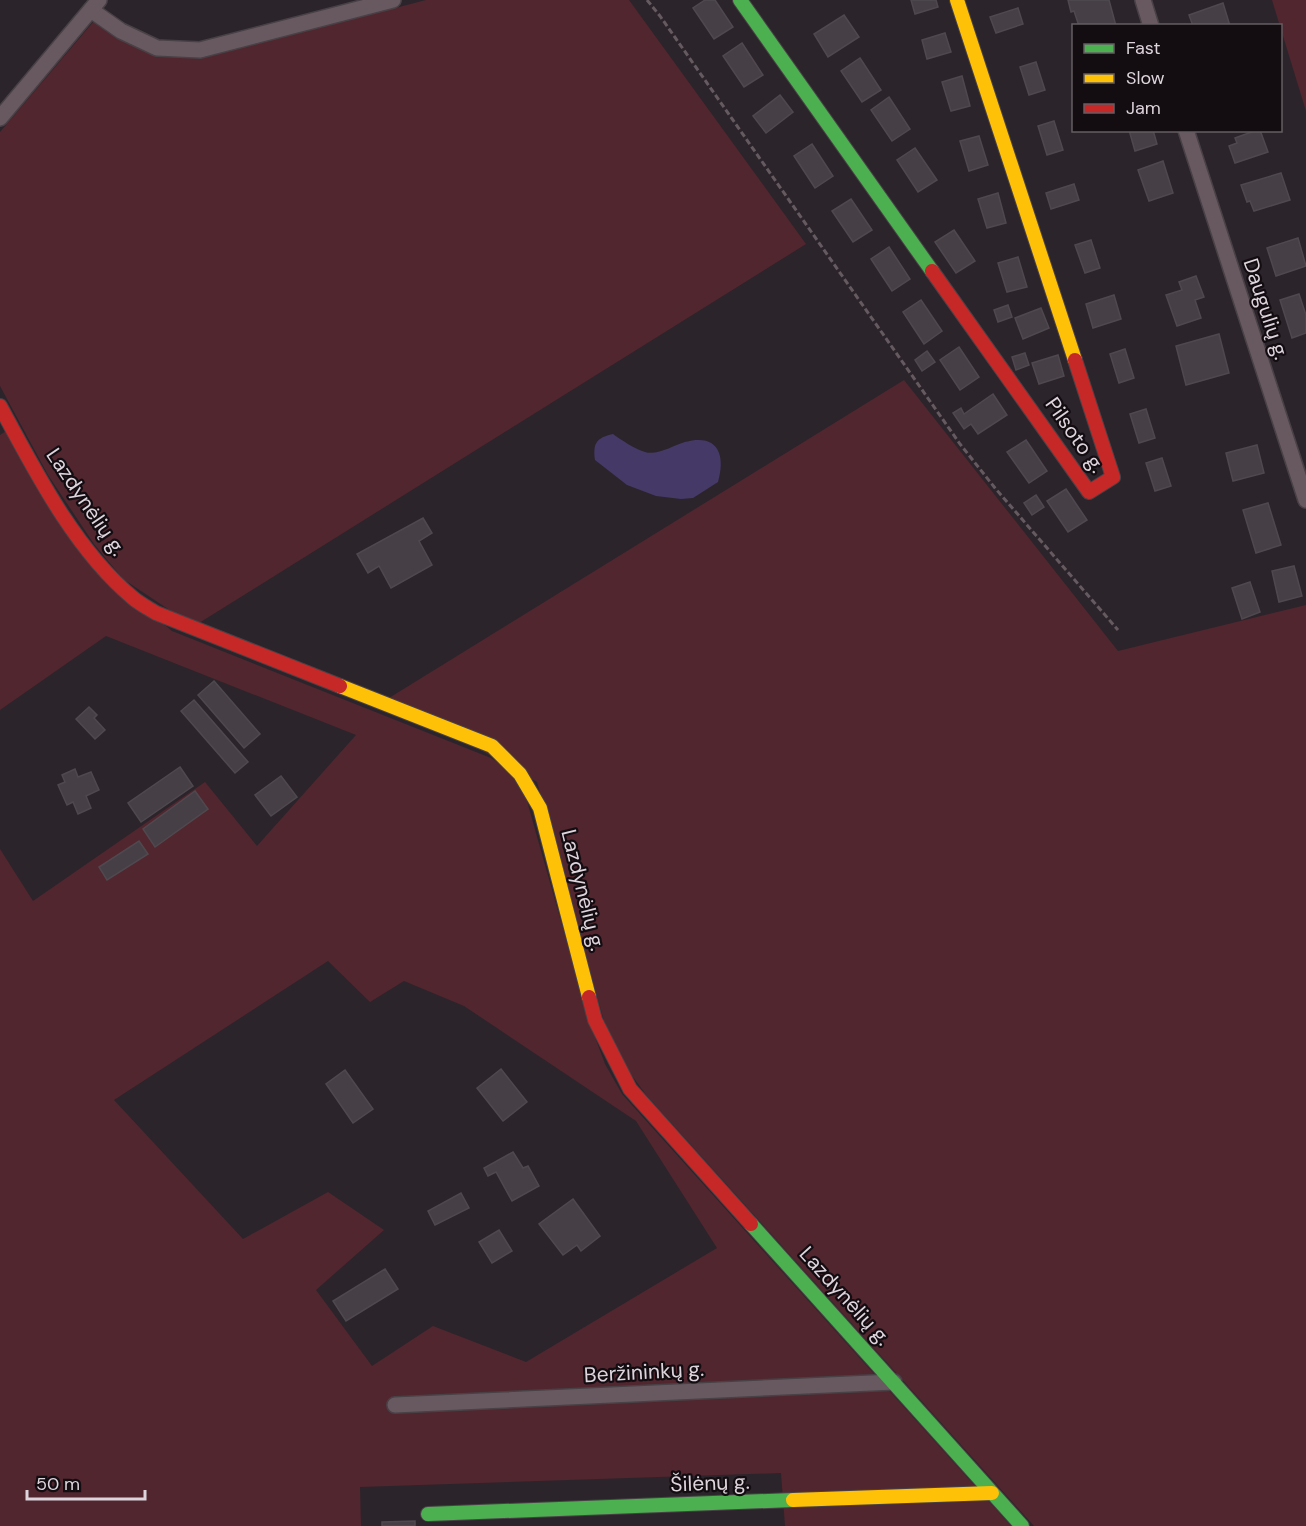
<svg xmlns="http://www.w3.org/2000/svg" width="1306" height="1526" viewBox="0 0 1306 1526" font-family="'DM Sans',sans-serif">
<rect width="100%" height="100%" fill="#2c242b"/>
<g fill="#51262f" fill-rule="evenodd">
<polygon points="426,0 629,0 806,244 199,623 177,615 123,579 94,544 48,475 0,386 0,132 94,21 118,36 156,55 207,57"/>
<polygon points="1272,0 1306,0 1306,111"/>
<polygon points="904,380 1118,651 1306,605 1306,1526 1034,1526 647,1096 627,1069 604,1021 537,782 389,698"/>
<path d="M 6,431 L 83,557 L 172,631 L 491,758 L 513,773 L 525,794 L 589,1021 L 605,1064 L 622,1094 L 1011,1526 L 785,1526 L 781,1473 L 360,1487 L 361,1526 L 0,1526 L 0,849 L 33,901 L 205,782 L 257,846 L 356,735 L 106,636 L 0,710 L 0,435 ZM 328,961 L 370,1002 L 404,981 L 464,1006 L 636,1121 L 717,1248 L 526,1362 L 433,1326 L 372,1366 L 316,1290 L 384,1230 L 328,1192 L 243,1239 L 114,1100 Z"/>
</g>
<path fill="#453967" d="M 613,434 C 620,439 636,450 645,452 C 657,456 674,445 685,442 C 718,433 726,455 718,482 L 693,498 L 681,499 L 656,496 L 627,485 L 595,460 C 593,443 596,438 613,434 Z"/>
<g fill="#464046" stroke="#4f494f" stroke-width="1.5">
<polygon points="705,0 715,0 733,27 714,39 693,8"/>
<polygon points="911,0 936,0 938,7 915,14"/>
<polygon points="1068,0 1109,0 1116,26 1079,26 1074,11 1071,12"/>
<polygon points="1223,3 1230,26 1193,26 1189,15"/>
<polygon points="1018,8 1023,24 996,33 990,17"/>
<polygon points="844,15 859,37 828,57 814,34"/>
<polygon points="945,33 951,52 927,59 922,40"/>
<polygon points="742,43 763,75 744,87 723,56"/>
<polygon points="860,58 881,90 862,102 841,71"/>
<polygon points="1036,62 1045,90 1029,95 1020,67"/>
<polygon points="962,76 970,106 951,111 942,82"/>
<polygon points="780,95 793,112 766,133 753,116"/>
<polygon points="889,97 910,129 892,141 871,110"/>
<polygon points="1054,121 1063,150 1047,155 1038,126"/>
<polygon points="1129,130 1153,130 1157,144 1135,151"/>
<polygon points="1257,130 1260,130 1268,152 1235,163 1229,146 1237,143 1235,138"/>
<polygon points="979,136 988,165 969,171 960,141"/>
<polygon points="812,144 833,176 815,188 794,156"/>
<polygon points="915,148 937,180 918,192 897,160"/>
<polygon points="1163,161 1173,193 1149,201 1138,170"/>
<polygon points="1281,173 1290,200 1254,211 1250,201 1247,202 1241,185"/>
<polygon points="1074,184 1079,200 1051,209 1046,193"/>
<polygon points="998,193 1006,223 987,228 978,199"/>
<polygon points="851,199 872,230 853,242 832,211"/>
<polygon points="954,230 975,261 956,273 935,242"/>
<polygon points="1298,238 1306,266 1276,276 1267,248"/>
<polygon points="1091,240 1100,268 1085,273 1075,245"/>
<polygon points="889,247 910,279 892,291 871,259"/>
<polygon points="1018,257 1027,287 1007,292 998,263"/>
<polygon points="1196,276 1204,297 1195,300 1201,318 1177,326 1166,295 1182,290 1179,282"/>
<polygon points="1299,294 1306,315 1306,333 1292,338 1280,300"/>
<polygon points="1114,295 1121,319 1093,328 1086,304"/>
<polygon points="921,300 942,331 924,344 903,312"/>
<polygon points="1008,305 1012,317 998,322 994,310"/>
<polygon points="1041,308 1049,328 1023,339 1015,318"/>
<polygon points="1219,334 1229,373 1186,385 1176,346"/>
<polygon points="959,347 979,377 960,390 940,360"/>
<polygon points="1125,349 1134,378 1119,383 1110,354"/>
<polygon points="927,351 935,362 922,371 915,360"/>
<polygon points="1025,353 1029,365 1016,370 1012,357"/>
<polygon points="1058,355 1064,376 1039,384 1032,363"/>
<polygon points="993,394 1007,415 978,434 971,424 964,429 953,413 961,408 964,414"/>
<polygon points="1146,409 1155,438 1139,443 1130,414"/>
<polygon points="1026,440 1047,471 1029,483 1007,452"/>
<polygon points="1257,445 1264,473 1233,481 1226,453"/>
<polygon points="1162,458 1171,486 1155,491 1146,463"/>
<polygon points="1066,489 1087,520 1068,532 1047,501"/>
<polygon points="1036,495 1044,507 1032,515 1024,503"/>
<polygon points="1268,503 1281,545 1256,553 1243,510"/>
<polygon points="423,518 432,533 419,541 432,565 391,588 379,566 368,573 357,554"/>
<polygon points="1294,566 1302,596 1279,602 1272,571"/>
<polygon points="1250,582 1260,612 1242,619 1232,588"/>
<polygon points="214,681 260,734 244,748 198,695"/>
<polygon points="194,700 248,762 235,773 181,711"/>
<polygon points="89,707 97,715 94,718 105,730 95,739 76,719"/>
<polygon points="180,767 193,786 141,822 128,803"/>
<polygon points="75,769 78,777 91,772 99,790 86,796 91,808 78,814 73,802 67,805 58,785 65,782 62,775"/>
<polygon points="281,776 297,797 271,816 255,795"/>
<polygon points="195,791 208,809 155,847 143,829"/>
<polygon points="139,841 148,854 107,880 99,867"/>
<polygon points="501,1069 527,1102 503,1121 477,1088"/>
<polygon points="345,1070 373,1109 353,1123 326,1084"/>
<polygon points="513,1152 523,1168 528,1166 539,1186 512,1201 496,1172 488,1176 484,1168"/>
<polygon points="461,1193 469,1208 435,1225 428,1211"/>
<polygon points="573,1199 600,1236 581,1251 577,1245 563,1255 539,1224"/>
<polygon points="499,1230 512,1251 492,1263 479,1242"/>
<polygon points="385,1269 398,1289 346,1321 333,1301"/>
<polygon points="415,1521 415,1526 382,1526 382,1522"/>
</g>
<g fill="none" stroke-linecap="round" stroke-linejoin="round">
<g stroke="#484146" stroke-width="18">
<g id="street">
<polyline points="1143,0 1151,26"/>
<polyline points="91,10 121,31 157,48 200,50 393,0"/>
<polyline points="0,118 99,0"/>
<polyline points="1186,130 1306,500"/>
<polyline points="395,1405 894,1382"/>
</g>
</g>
<g stroke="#484146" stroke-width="16">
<g id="fast">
<polyline points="740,0 932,271"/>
<polyline points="751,1224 1022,1526"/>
<polyline points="428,1514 793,1500"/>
</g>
</g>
<g stroke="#484146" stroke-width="16">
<g id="slow">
<polyline points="957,0 1075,360"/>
<polyline points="340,686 492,746 520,774 540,808 589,997"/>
<polyline points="793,1500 992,1493"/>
</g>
</g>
<g stroke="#484146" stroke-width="16">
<g id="jam">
<polyline points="932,271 1089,492 1113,477 1075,360"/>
<path d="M 0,406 C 35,471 75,550 133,598 C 140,604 148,608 156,613 L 340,686"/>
<polyline points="589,997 595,1020 630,1089 751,1224"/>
</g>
</g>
<polyline stroke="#645a60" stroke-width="3" stroke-dasharray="6 3" stroke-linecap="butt" points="647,0 660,16 960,444 995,488 1118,630"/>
<use href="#street" stroke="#685960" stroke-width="15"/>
<use href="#fast" stroke="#4caf50" stroke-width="14"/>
<use href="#slow" stroke="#ffc107" stroke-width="14"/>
<use href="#jam" stroke="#c62828" stroke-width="14"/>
</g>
<g text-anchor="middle" stroke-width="4.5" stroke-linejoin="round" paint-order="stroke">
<g font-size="21" fill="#ded4dc" stroke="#130d12">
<text transform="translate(1266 309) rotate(72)" y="7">Daugulių g.</text>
<text transform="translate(1075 435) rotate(55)" y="7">Pilsoto g.</text>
<text transform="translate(86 502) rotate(56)" y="7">Lazdynėlių g.</text>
<text transform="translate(583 890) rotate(76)" y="7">Lazdynėlių g.</text>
<text transform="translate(845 1296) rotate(48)" y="7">Lazdynėlių g.</text>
<text transform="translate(644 1372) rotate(-3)" y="7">Beržininkų g.</text>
<text transform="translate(710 1483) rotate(-2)" y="7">Šilėnų g.</text>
</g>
</g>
<rect x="1072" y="24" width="210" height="108" fill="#130d12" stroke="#645d63" stroke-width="1.5"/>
<rect x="1084" y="44" width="30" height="9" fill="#4caf50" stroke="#645d63" stroke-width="1.5"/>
<text x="1126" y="54" font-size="18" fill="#ded4dc">Fast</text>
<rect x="1084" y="74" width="30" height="9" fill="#ffc107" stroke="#645d63" stroke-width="1.5"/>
<text x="1126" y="84" font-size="18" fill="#ded4dc">Slow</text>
<rect x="1084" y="104" width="30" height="9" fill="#c62828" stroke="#645d63" stroke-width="1.5"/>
<text x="1126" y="114" font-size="18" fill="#ded4dc">Jam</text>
<path d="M27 1490v9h118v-9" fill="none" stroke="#ded4dc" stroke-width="3"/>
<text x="36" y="1490" font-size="18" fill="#ded4dc" stroke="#130d12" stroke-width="4.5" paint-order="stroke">50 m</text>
</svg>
